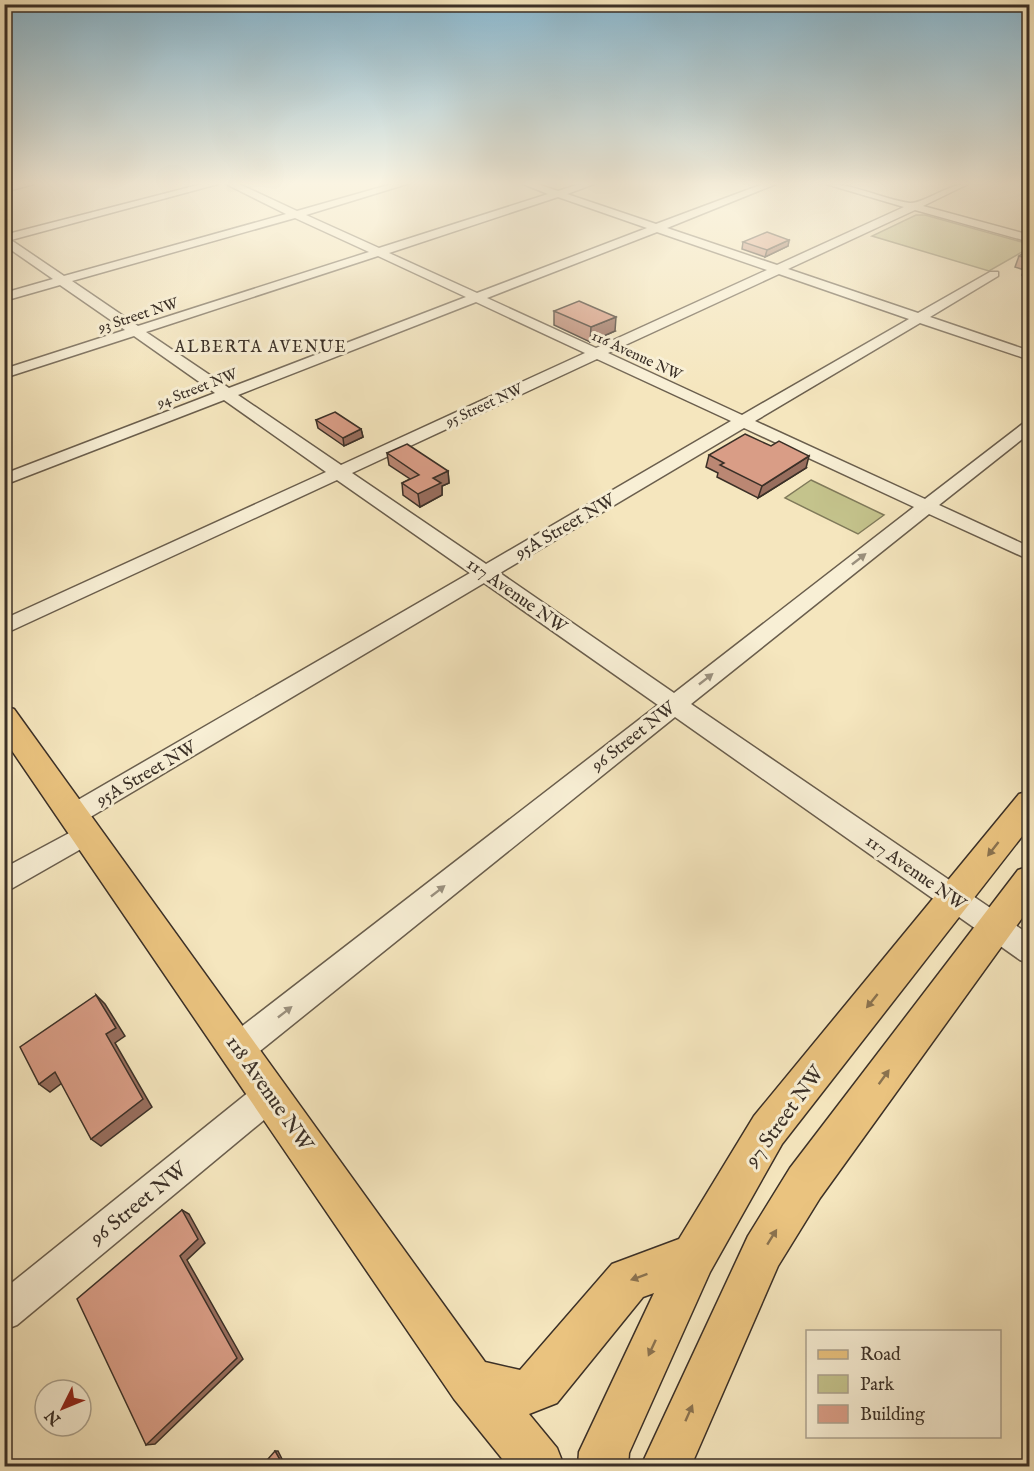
<svg xmlns="http://www.w3.org/2000/svg" width="1034" height="1471" viewBox="0 0 1034 1471" font-family="'IM FELL English',serif">
<rect width="100%" height="100%" fill="#f5e6be"/>
<filter id="stains"><feTurbulence type="fractalNoise" baseFrequency=".00333" numOctaves="4"/><feColorMatrix values="0 0 0 0 .2 0 0 0 0 .09 0 0 0 0 .02 0 0 0 .5 -.17"/></filter>
<radialGradient id="worn" r=".72"><stop offset=".6" stop-color="#630" stop-opacity="0"/><stop offset="1" stop-color="#630" stop-opacity=".3"/></radialGradient>
<g fill="#c4c38c" stroke="#807a5a" stroke-width="1.5">
<polygon points="916,215 925,215 1029,244 1029,248 989,271 872,236"/>
<polygon points="811,480 884,515 858,534 785,498"/>
</g>
<g fill="none" stroke-linecap="round" stroke-linejoin="round">
<g stroke="#6a5e4d" stroke-width="3">
<g id="minor">
<polygon points="15,184 34,184 4,192 4,186"/>
<path d="M 202,184 L 218,184 L 11,240 L 64,276 L 286,214 L 226,184 L 239,184 L 297,211 L 392,184 L 407,184 L 306,215 L 379,248 L 548,194 L 523,184 L 537,184 L 558,191 L 580,184 L 594,184 L 567,194 L 656,224 L 763,184 L 776,184 L 667,228 L 777,265 L 904,207 L 826,184 C 856,184 881,199 910,203 C 923,204 948,184 968,184 L 923,206 L 1030,235 L 1030,242 L 915,210 L 788,269 L 918,313 L 990,272 L 998,272 L 998,276 L 930,317 L 1030,351 L 1030,360 L 920,323 L 755,421 L 925,499 L 1025,422 L 1030,421 L 1030,433 L 939,505 L 1030,547 L 1030,560 L 929,514 L 691,704 L 1030,935 L 1030,964 L 1020,960 L 675,717 L 250,1059 L 239,1063 L 228,1059 L 224,1048 L 228,1037 L 658,705 L 484,583 L 82,822 L 73,825 L 64,822 L 61,815 L 64,808 L 470,573 L 337,480 L 4,634 L 4,619 L 326,472 L 224,400 L 4,485 L 4,474 L 215,393 L 134,336 L 4,378 L 4,369 L 125,330 L 60,285 L 4,301 L 4,293 L 53,279 L 4,245 L 4,235 ZM 558,197 L 647,228 L 477,293 L 389,253 ZM 295,218 L 369,252 L 138,326 L 72,281 ZM 657,232 L 767,270 L 596,348 L 487,298 ZM 378,256 L 466,297 L 229,388 L 146,332 ZM 779,274 L 909,319 L 742,415 L 608,353 ZM 476,302 L 585,353 L 341,465 L 238,395 ZM 597,359 L 731,421 L 486,564 L 352,473 ZM 744,428 L 914,507 L 674,693 L 500,573 Z"/>
<polygon points="86,824 95,827 98,834 95,841 4,893 4,868"/>
<polygon points="271,1079 282,1083 286,1094 282,1105 17,1325 4,1330 4,1289 260,1083"/>
</g>
</g>
<g stroke="#3b3027" stroke-width="3">
<g id="major">
<polygon points="4,706 14,709 485,1362 520,1370 612,1264 679,1239 754,1116 1019,794 1030,791 1030,826 782,1144 710,1272 629,1453 628,1466 578,1466 579,1452 654,1293 643,1297 557,1403 529,1414 557,1448 564,1466 508,1466 454,1399 4,739"/>
<polygon points="1030,866 1030,907 820,1198 778,1266 691,1466 641,1466 748,1236 790,1168 1018,870"/>
</g>
</g>
<use href="#minor" fill="#f8efd5" fill-rule="evenodd"/>
<use href="#major" fill="#eac37f" fill-rule="evenodd"/>
</g>
<g fill="#bb8773" stroke="#3b3027" stroke-width="1.5">
<polygon points="789,240 788,246 765,257 742,249 743,242"/>
<polygon points="1029,250 1029,278 1022,275 1024,270 1015,267 1019,256"/>
<polygon points="554,311 615,331 590,342 554,325"/>
<polygon points="316,420 361,429 363,437 344,446 318,428"/>
<polygon points="387,453 448,471 449,483 442,486 442,495 420,507 403,495 402,483 410,479 389,465"/>
<polygon points="709,455 806,468 758,498 717,477 718,473 706,467"/>
</g>
<g fill="#986e5e" stroke="#3b3027" stroke-width="1.5">
<polygon points="789,240 788,246 765,257 767,250"/>
<polygon points="616,317 615,331 590,342 591,327"/>
<polygon points="361,429 363,437 344,446 343,438"/>
<polygon points="809,456 806,468 758,498 762,486"/>
<polygon points="448,471 449,483 442,486 442,495 420,507 418,494 433,478"/>
<polygon points="96,995 105,1004 125,1036 115,1043 152,1107 101,1146 91,1139 106,1034"/>
<polygon points="55,1072 66,1080 50,1092 39,1084"/>
<polygon points="182,1210 189,1214 205,1243 187,1260 243,1359 155,1444 146,1445 180,1256"/>
<polygon points="275,1451 278,1451 286,1467 284,1467"/>
</g>
<g fill="#d99d86" stroke="#3b3027" stroke-width="1.5">
<polygon points="767,232 789,240 767,250 743,242"/>
<polygon points="1029,250 1029,259 1019,256"/>
<polygon points="579,301 616,317 591,327 554,311"/>
<polygon points="335,412 361,429 343,438 316,420"/>
<polygon points="745,434 771,446 779,441 809,456 762,486 720,465 724,463 709,455"/>
<polygon points="407,444 448,471 433,478 441,483 418,494 402,483 419,475 387,453"/>
<polygon points="96,995 116,1028 106,1034 143,1099 91,1139 55,1072 39,1084 20,1047"/>
<polygon points="182,1210 198,1239 180,1256 237,1358 146,1445 77,1299"/>
<polygon points="275,1451 284,1467 261,1467"/>
</g>
<defs><path id="oneway-solid" d="M-6-.8H1V-3.2L6.5 0L1 3.2V.8H-6Z" transform="scale(1.5)"/></defs>
<g fill="#9a907e">
<use href="#oneway-solid" transform="translate(859 559) rotate(-38)"/>
<use href="#oneway-solid" transform="translate(706 679) rotate(-38)"/>
<use href="#oneway-solid" transform="translate(438 891) rotate(-38)"/>
<use href="#oneway-solid" transform="translate(285 1012) rotate(-38)"/>
</g>
<g fill="#8a724f">
<use href="#oneway-solid" transform="translate(993 849) rotate(128)"/>
<use href="#oneway-solid" transform="translate(872 1001) rotate(129)"/>
<use href="#oneway-solid" transform="translate(884 1077) rotate(-54)"/>
<use href="#oneway-solid" transform="translate(772 1237) rotate(-58)"/>
<use href="#oneway-solid" transform="translate(639 1277) rotate(160)"/>
<use href="#oneway-solid" transform="translate(652 1348) rotate(115)"/>
<use href="#oneway-solid" transform="translate(689 1413) rotate(-66)"/>
</g>
<linearGradient id="sky" x2="0" y2="1"><stop stop-color="#89b9d2"/><stop offset="0.47" stop-color="#faf4e2"/><stop offset="1" stop-color="#faf4e2" stop-opacity="0"/></linearGradient>
<rect width="1034" height="390" fill="url(#sky)"/>
<g text-anchor="middle" stroke-width="6" stroke-linejoin="round" paint-order="stroke">
<g font-size="15" fill="#3b3027" stroke="#f8efd5">
<text transform="translate(138 315) rotate(-18)" y="5">93 Street NW</text>
<text transform="translate(637 355) rotate(25)" y="5">116 Avenue NW</text>
<text transform="translate(197 388) rotate(-21)" y="5">94 Street NW</text>
<text transform="translate(484 405) rotate(-25)" y="5">95 Street NW</text>
</g>
<g font-size="16" letter-spacing="1.5" fill="#3b3027" stroke="#f8efd5">
<text x="261" y="352">ALBERTA AVENUE</text>
</g>
<g font-size="18" fill="#3b3027" stroke="#f8efd5">
<text transform="translate(565 526) rotate(-30)" y="6">95A Street NW</text>
<text transform="translate(517 595) rotate(35)" y="6">117 Avenue NW</text>
<text transform="translate(633 736) rotate(-38)" y="6">96 Street NW</text>
<text transform="translate(146 773) rotate(-30)" y="6">95A Street NW</text>
<text transform="translate(916 872) rotate(35)" y="6">117 Avenue NW</text>
</g>
<g font-size="21" fill="#3b3027" stroke="#f8efd5">
<text transform="translate(270 1093) rotate(55)" y="7">118 Avenue NW</text>
<text transform="translate(784 1116) rotate(-54)" y="7">97 Street NW</text>
<text transform="translate(138 1203) rotate(-39)" y="7">96 Street NW</text>
</g>
</g>
<rect width="1034" height="1471" fill="none" stroke="#f5e6be" stroke-width="24"/>
<rect x="6" y="6" width="1022" height="1459" fill="none" stroke="#3b3027" stroke-width="3"/>
<rect x="12" y="12" width="1010" height="1447" fill="none" stroke="#3b3027" stroke-width="1.5"/>
<rect x="806" y="1330" width="195" height="108" fill="#f8efd5" stroke="#aca38f" stroke-width="1.5"/>
<rect x="818" y="1350" width="30" height="9" fill="#eac37f" stroke="#aca38f" stroke-width="1.5"/>
<text x="860" y="1360" font-size="18" fill="#3b3027">Road</text>
<rect x="818" y="1375" width="30" height="18" fill="#c4c38c" stroke="#aca38f" stroke-width="1.5"/>
<text x="860" y="1390" font-size="18" fill="#3b3027">Park</text>
<rect x="818" y="1405" width="30" height="18" fill="#d99d86" stroke="#aca38f" stroke-width="1.5"/>
<text x="860" y="1420" font-size="18" fill="#3b3027">Building</text>
<g transform="translate(63 1408) rotate(227)"><circle r="28" fill="#f8efd5" stroke="#aca38f" stroke-width="1.5"/>
<path d="M0-4.5L10 22L0 15L-10 22Z" fill="#8f2418"/>
<text y="-9" font-size="16" font-weight="bold" text-anchor="middle" fill="#3b3027">N</text>
</g>
<rect width="100%" height="100%" filter="url(#stains)"/>
<rect width="100%" height="100%" fill="url(#worn)"/>
</svg>
